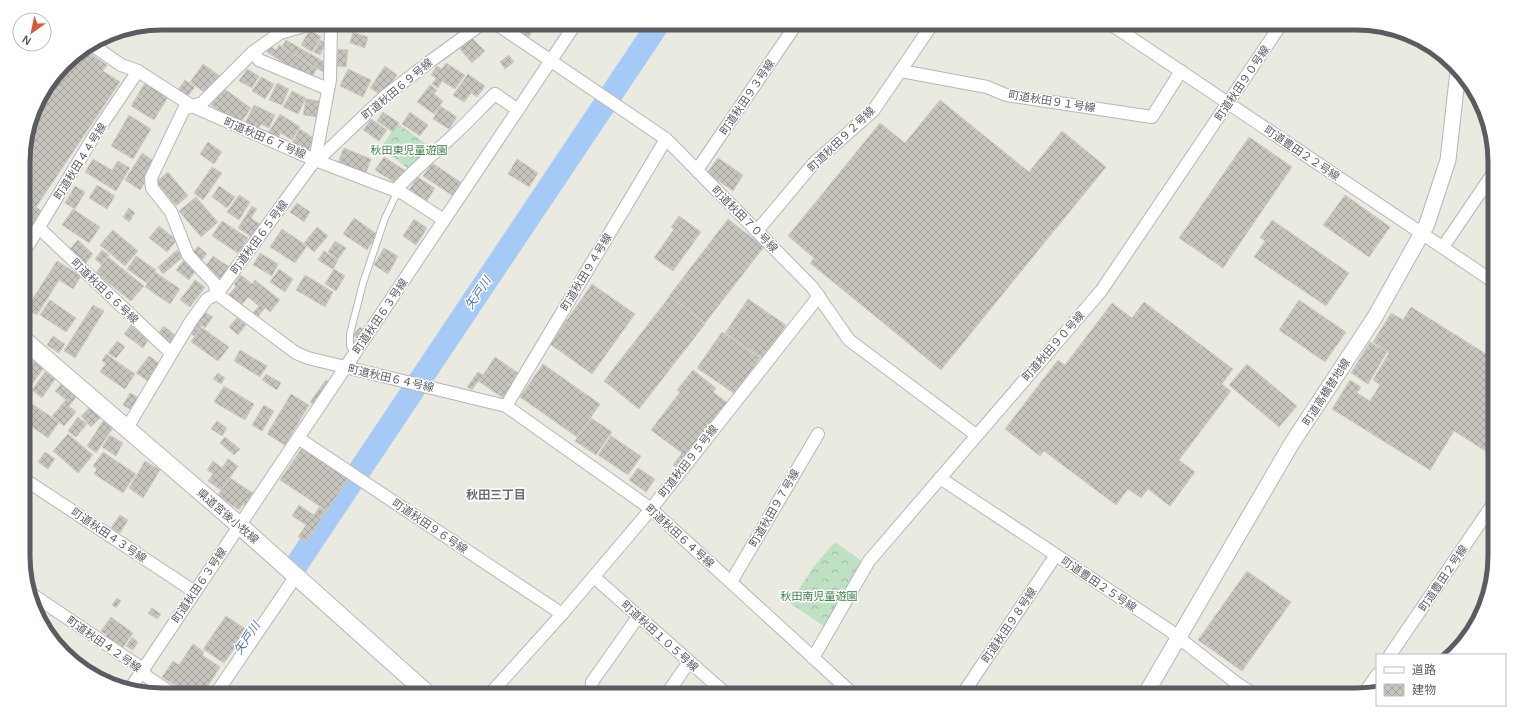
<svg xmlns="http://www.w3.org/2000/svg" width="1518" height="718" viewBox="0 0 1518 718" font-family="Arial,'Noto Sans JP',sans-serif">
<defs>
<pattern id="forest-crowns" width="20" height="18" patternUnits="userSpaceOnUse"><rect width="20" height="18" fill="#bfe1c3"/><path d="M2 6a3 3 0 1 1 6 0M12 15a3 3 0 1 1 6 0" fill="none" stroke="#9ebaa2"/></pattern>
<pattern id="building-cross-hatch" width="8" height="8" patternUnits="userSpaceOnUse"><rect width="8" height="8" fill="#c7c4be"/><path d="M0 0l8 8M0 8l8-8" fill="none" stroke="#a5a29e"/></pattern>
</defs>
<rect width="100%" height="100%" fill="#ebeae1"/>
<g fill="url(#forest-crowns)">
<polygon points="397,123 433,149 410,170 381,148"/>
<polygon points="835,542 863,562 825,627 790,603 814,566"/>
</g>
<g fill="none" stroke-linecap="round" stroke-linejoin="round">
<polyline stroke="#a6caf6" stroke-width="23" points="297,564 659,23"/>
</g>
<g fill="url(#building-cross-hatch)" stroke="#cfccc0">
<polygon points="505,23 538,23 528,38"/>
<polygon points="310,30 321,37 312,52 301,45"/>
<polygon points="353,32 368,37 365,48 350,43"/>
<polygon points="472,38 485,51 472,63 460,49"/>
<polygon points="286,40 328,64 323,72 282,47"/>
<polygon points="320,40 326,43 320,55 314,52"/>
<polygon points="279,45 317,69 310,80 267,52 270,46 276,50"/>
<polygon points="84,49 107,65 103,71 120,82 36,207 43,212 32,229 25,225 23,227 23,152 32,121 78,53"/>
<polygon points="338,49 348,50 346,67 336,66"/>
<polygon points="509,55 514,62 505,69 500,62"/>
<polygon points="446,63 465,75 455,89 442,81 438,88 432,84 436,78 431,75 437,66 442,69"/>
<polygon points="203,64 220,76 207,94 190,82"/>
<polygon points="385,66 397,75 382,96 370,88"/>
<polygon points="247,69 259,76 252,88 239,81"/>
<polygon points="348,69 371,80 363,97 340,86"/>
<polygon points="468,74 485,86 477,97 471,93 464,102 453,95"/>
<polygon points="261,77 274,84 265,99 252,91"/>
<polygon points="185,80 195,87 187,97 178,90"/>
<polygon points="145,83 168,97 154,120 131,106"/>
<polygon points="277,83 289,89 282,105 269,100"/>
<polygon points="430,85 437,90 434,94 443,101 434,114 417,102"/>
<polygon points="223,88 251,108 239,125 211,105"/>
<polygon points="292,91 306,98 298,114 283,107"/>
<polygon points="306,99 320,101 317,117 303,115"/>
<polygon points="940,100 1029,172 1062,131 1106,167 941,370 810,263 814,258 788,236 880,123 905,143"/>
<polygon points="254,105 275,115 269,128 261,124 258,129 245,123"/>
<polygon points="440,106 457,117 449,129 433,119"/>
<polygon points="383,112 399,123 393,132 377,121"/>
<polygon points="410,112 428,125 420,136 402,124"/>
<polygon points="280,114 300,127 292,140 281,133 277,139 268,133"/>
<polygon points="129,115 151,129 133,159 111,146"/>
<polygon points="371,119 387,130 379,141 363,130"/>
<polygon points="300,129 315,139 307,152 292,143"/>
<polygon points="1249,137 1292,167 1223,268 1179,238"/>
<polygon points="208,142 222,152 214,164 200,154"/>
<polygon points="344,148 371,159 366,173 338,162"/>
<polygon points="142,153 157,163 140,190 125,180"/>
<polygon points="384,157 406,171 397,184 375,170"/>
<polygon points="718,158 743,175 733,191 707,173"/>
<polygon points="93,159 112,170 118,161 130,168 116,191 85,172"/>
<polygon points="517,159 538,173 529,187 508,174"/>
<polygon points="432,163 462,183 453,196 423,176"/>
<polygon points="212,167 222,173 203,200 194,193"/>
<polygon points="168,172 188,196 176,206 156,182"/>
<polygon points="417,177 435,188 427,201 409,190"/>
<polygon points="97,185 115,196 107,209 89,198"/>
<polygon points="75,186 85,192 75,209 65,203"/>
<polygon points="219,186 235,197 227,208 212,197"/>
<polygon points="239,195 250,202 239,220 227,212"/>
<polygon points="1345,195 1390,227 1369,257 1323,225"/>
<polygon points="196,197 218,222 201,237 179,211"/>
<polygon points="297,203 310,212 304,222 290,212"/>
<polygon points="252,206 257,209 251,218 261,225 253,238 238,228"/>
<polygon points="129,208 135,213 129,222 123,217"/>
<polygon points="73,209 100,227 89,243 62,225"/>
<polygon points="679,216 701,232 673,271 654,258 674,229 671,227"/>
<polygon points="354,218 377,234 367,250 343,234"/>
<polygon points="414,219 427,228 416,245 403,236"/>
<polygon points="728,219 764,247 705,323 669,296"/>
<polygon points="1272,220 1349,273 1326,306 1254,257 1265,241 1260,237"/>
<polygon points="222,221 248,238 238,253 212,236"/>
<polygon points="159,226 177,240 167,252 149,238"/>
<polygon points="317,227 328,236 314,252 304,243"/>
<polygon points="282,229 307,246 295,263 270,247"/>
<polygon points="113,230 138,251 125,266 100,245"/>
<polygon points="78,240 93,254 85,264 69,250"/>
<polygon points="335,241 346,248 338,259 328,252"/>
<polygon points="198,246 207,254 201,261 192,253"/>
<polygon points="384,248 398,256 388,274 374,265"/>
<polygon points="102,250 109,255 102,265 95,259"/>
<polygon points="177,250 183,257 163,274 158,267"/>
<polygon points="324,251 338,260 333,269 318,260"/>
<polygon points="260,253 278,264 272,276 253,265"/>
<polygon points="136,256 156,270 147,283 127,269"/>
<polygon points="213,256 231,268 223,280 205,267"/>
<polygon points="108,257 144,286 131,301 96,273"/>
<polygon points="185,259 197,269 189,280 176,270"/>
<polygon points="57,261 81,276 73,289 59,280 37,315 26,309"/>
<polygon points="279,269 293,279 285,292 270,282"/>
<polygon points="334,269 345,276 336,291 325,284"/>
<polygon points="155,272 180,289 170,304 145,287"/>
<polygon points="241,275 252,284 255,280 280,300 270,312 265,308 256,319 251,315 259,306 248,297 240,307 227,297 236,286 234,284"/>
<polygon points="305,275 333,292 325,307 296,290"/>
<polygon points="195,280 205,287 190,307 180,300"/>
<polygon points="592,284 635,314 592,374 550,344"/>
<polygon points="670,296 705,324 639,409 604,381"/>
<polygon points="748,299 786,325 763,359 725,333"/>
<polygon points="50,300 76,318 66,332 40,315"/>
<polygon points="1299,300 1346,332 1325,362 1279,330"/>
<polygon points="1144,302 1233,369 1222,384 1231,391 1179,460 1195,472 1170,506 1148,489 1141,498 1128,489 1116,505 1044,451 1040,456 1005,429 1058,360 1065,365 1112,303 1132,318"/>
<polygon points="93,305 104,311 75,358 64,351"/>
<polygon points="1411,307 1494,359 1495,457 1454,431 1430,470 1332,409 1350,380 1361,387 1357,393 1370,401 1380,385 1373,380 1389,353 1373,342 1391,313 1403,320"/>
<polygon points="203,311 213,317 205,328 202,325 194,336 189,332"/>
<polygon points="237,318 246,325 238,335 229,327"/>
<polygon points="131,325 149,338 143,348 124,334"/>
<polygon points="164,326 176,336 170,344 158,334"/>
<polygon points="201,327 229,347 218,361 191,342"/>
<polygon points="360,327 365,331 358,339 353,335"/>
<polygon points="722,332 760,358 735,394 697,368"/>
<polygon points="53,336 65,344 59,353 47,345"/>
<polygon points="117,341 125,347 116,358 108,353"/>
<polygon points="1370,342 1387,352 1368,384 1351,373"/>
<polygon points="240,350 267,366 260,377 234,361"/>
<polygon points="106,354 135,374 125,389 100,372 106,363 102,361"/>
<polygon points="149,356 160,364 148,381 136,373"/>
<polygon points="495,357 521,375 505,399 478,381 472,390 467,387 478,372 483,375"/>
<polygon points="33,361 43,369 30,387 24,383 24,374"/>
<polygon points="543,364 600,404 577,437 520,397"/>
<polygon points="1247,364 1297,406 1279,427 1229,385"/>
<polygon points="693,370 716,388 713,392 729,404 679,469 673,465 682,453 651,430 680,392 677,390"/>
<polygon points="45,372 55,379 42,398 32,390"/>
<polygon points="218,373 225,378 221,384 213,379"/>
<polygon points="266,374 281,383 277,390 262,380"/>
<polygon points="326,380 330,383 314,405 310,402"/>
<polygon points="62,383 77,396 69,406 76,412 64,426 52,416 66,400 55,391"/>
<polygon points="224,386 254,404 245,420 214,402"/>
<polygon points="130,393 141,399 133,411 123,405"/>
<polygon points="291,394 309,405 285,445 267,434"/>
<polygon points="32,404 59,422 48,438 24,421 24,416"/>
<polygon points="264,405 274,411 262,431 252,425"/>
<polygon points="90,407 100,418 91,427 81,416"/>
<polygon points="78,417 87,424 76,437 68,431"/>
<polygon points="591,418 612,432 596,455 575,441"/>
<polygon points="103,421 113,428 96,453 87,446"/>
<polygon points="217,421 227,428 222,436 211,429"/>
<polygon points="68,434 93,455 78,473 53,451"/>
<polygon points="110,435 123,443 116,456 102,447"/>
<polygon points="611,436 641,456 628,475 598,455"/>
<polygon points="225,437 240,449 234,455 220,443"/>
<polygon points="304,445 350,476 327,511 280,480"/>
<polygon points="45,452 55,459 48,469 38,462"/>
<polygon points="103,452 136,474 123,493 94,474 97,469 93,466"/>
<polygon points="228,459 238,466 221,490 208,481 213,474 207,470 213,461 222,468"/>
<polygon points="145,461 160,470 143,498 129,488"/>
<polygon points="638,468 655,479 646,492 629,480"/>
<polygon points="230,478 256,495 247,507 243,504 239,510 218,495"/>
<polygon points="299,505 314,515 319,507 326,512 306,542 298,537 306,525 292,516"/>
<polygon points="120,515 128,520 120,533 111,528"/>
<polygon points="1247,571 1291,602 1242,671 1198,640"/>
<polygon points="807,588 816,594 810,603 801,597"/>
<polygon points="117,598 121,601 116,608 112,605"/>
<polygon points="152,608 161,614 157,619 148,613"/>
<polygon points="226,616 247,630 224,663 203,649"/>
<polygon points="111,617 133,633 123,647 116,642 113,646 104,639 107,635 101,631"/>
<polygon points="132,637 138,642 133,650 126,646"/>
<polygon points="193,644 204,652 202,655 220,667 202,695 190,695 162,677 173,661 179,665"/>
</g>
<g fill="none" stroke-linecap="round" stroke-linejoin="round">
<g stroke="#b4b6bb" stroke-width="8">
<polyline id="service" points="354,354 350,346 350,334 363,283 385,218 398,191"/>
</g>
<g stroke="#b4b6bb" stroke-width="14">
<g id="minor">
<polyline points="315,23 280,33 253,52 202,103 184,109 151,178 152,188 171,212 188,255 214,283 217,294 296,353 308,358 506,406 651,509 854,695"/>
<polyline points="495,23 666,139 812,287 849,340 976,435"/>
<polyline points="1109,23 1494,282"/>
<polyline points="91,44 121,65 138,71 192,106 315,160 404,194 444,220"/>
<polyline points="253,52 259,60 328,89"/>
<polyline points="901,71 987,87 1006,95 1152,117 1181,71"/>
<polyline points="315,160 324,154 385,96 432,60 483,23"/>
<polyline points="697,170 797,23"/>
<path d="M 395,191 C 414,169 437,151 458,131 C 471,119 482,106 495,94 L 518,110"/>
<polyline points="39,228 171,353"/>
<polyline points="757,231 814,163 873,111 933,23"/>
<polyline points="1443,247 1494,172"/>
<polyline points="24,252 94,136 138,71"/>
<polyline points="506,406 666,139"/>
<polyline points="127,428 191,321 207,299 217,294 315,160 330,80 331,23"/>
<polyline points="298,438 562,614"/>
<polyline points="940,478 1169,630 1235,682 1255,695"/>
<polyline points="24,479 195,592"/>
<polyline points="594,577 725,693 724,695"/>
<polyline points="731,582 818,434"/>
<polyline points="33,595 143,669 146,676 174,695"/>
<polyline points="1390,655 1495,501"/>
<polyline points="813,658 869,561 1101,291 1282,23"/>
<polyline points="130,689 576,23"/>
<polyline points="215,695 296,576"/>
<polyline points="489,695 562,614 651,509 819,296"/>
<polyline points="592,695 592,682 638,617"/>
<polyline points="666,695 689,662"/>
<polyline points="962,695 1056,555"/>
<polyline points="1363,695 1377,675"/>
</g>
</g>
<g stroke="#b4b6bb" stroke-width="17">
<polyline id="tertiary" points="1145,695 1292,443 1375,317 1427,224 1448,160 1458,71"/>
</g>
<g stroke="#b5b7bc" stroke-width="19">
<polyline id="secondary" points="24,340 239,525 429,695"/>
</g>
<use href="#service" stroke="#fff" stroke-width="6"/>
<use href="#minor" stroke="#fff" stroke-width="12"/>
<use href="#tertiary" stroke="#fff" stroke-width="15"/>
<use href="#secondary" stroke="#fff" stroke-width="17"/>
</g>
<g text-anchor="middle" stroke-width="3" stroke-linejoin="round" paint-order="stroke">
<g font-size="11" fill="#5a5c61" stroke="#fff">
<text transform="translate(1242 83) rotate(-56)" y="4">町道秋田９０号線</text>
<text transform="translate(397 89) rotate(-40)" y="4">町道秋田６９号線</text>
<text transform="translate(747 97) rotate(-56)" y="4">町道秋田９３号線</text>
<text transform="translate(1052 101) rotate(9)" y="4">町道秋田９１号線</text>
<text transform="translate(265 138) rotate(23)" y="4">町道秋田６７号線</text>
<text transform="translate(841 139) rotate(-44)" y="4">町道秋田９２号線</text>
<text transform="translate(1302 153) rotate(34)" y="4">町道豊田２２号線</text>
<text transform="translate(80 161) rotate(-58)" y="4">町道秋田４４号線</text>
<text transform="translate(745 219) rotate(45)" y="4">町道秋田７０号線</text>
<text transform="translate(259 237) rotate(-54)" y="4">町道秋田６５号線</text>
<text transform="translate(586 272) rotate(-59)" y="4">町道秋田９４号線</text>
<text transform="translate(105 291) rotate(44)" y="4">町道秋田６６号線</text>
<text transform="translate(380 316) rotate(-56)" y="4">町道秋田６３号線</text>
<text transform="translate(1053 346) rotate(-49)" y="4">町道秋田９０号線</text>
<text transform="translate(391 378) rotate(13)" y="4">町道秋田６４号線</text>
<text transform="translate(1326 392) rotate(-57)" y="4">町道高橋替地線</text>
<text transform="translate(688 461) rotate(-52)" y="4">町道秋田９５号線</text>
<text transform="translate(774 508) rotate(-60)" y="4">町道秋田９７号線</text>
<text transform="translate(228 516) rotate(41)" y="4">県道宮後小牧線</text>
<text transform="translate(430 526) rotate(34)" y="4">町道秋田９６号線</text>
<text transform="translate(109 535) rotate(34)" y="4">町道秋田４３号線</text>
<text transform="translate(680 536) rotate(42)" y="4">町道秋田６４号線</text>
<text transform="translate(1443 578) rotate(-56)" y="4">町道豊田２号線</text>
<text transform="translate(1099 584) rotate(34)" y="4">町道豊田２５号線</text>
<text transform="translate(199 585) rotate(-56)" y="4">町道秋田６３号線</text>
<text transform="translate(1009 625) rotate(-56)" y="4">町道秋田９８号線</text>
<text transform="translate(660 636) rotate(42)" y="4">町道秋田１０５号線</text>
<text transform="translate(104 644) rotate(35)" y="4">町道秋田４２号線</text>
</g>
<g font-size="11" fill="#3b7e46" stroke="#fff">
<text x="409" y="154">秋田東児童遊園</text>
<text x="819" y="600">秋田南児童遊園</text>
</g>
<g font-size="12" font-style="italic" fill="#4c73b6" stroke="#fff">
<text transform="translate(478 293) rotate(-56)" y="4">矢戸川</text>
<text transform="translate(247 638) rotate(-56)" y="4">矢戸川</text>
</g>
<g font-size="12" font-weight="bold" fill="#6b6e72" stroke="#fff">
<text x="496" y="499">秋田三丁目</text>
</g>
</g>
<path d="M0 0H1518V718H0ZM162 30H1356A132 132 0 0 1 1488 162V556A132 132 0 0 1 1356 688H162A132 132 0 0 1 30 556V162A132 132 0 0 1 162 30Z" fill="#fff" fill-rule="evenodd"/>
<path fill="none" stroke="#5a5c61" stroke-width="5" d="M162 30H1356A132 132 0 0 1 1488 162V556A132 132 0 0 1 1356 688H162A132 132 0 0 1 30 556V162A132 132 0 0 1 162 30Z"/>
<rect x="1376" y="654" width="130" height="52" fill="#ffffff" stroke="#bdbec0"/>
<rect x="1384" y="667" width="20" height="6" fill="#ffffff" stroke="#bdbec0"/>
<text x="1412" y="674" font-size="12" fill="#5a5c61">道路</text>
<rect x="1384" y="684" width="20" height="12" fill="url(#building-cross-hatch)" stroke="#bdbec0"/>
<text x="1412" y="694" font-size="12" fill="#5a5c61">建物</text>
<g transform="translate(32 32) rotate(213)"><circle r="19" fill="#ffffff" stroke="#bdbec0"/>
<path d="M0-3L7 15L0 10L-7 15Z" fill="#d8593a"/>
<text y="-6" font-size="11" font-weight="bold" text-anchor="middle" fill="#5a5c61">N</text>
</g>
</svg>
